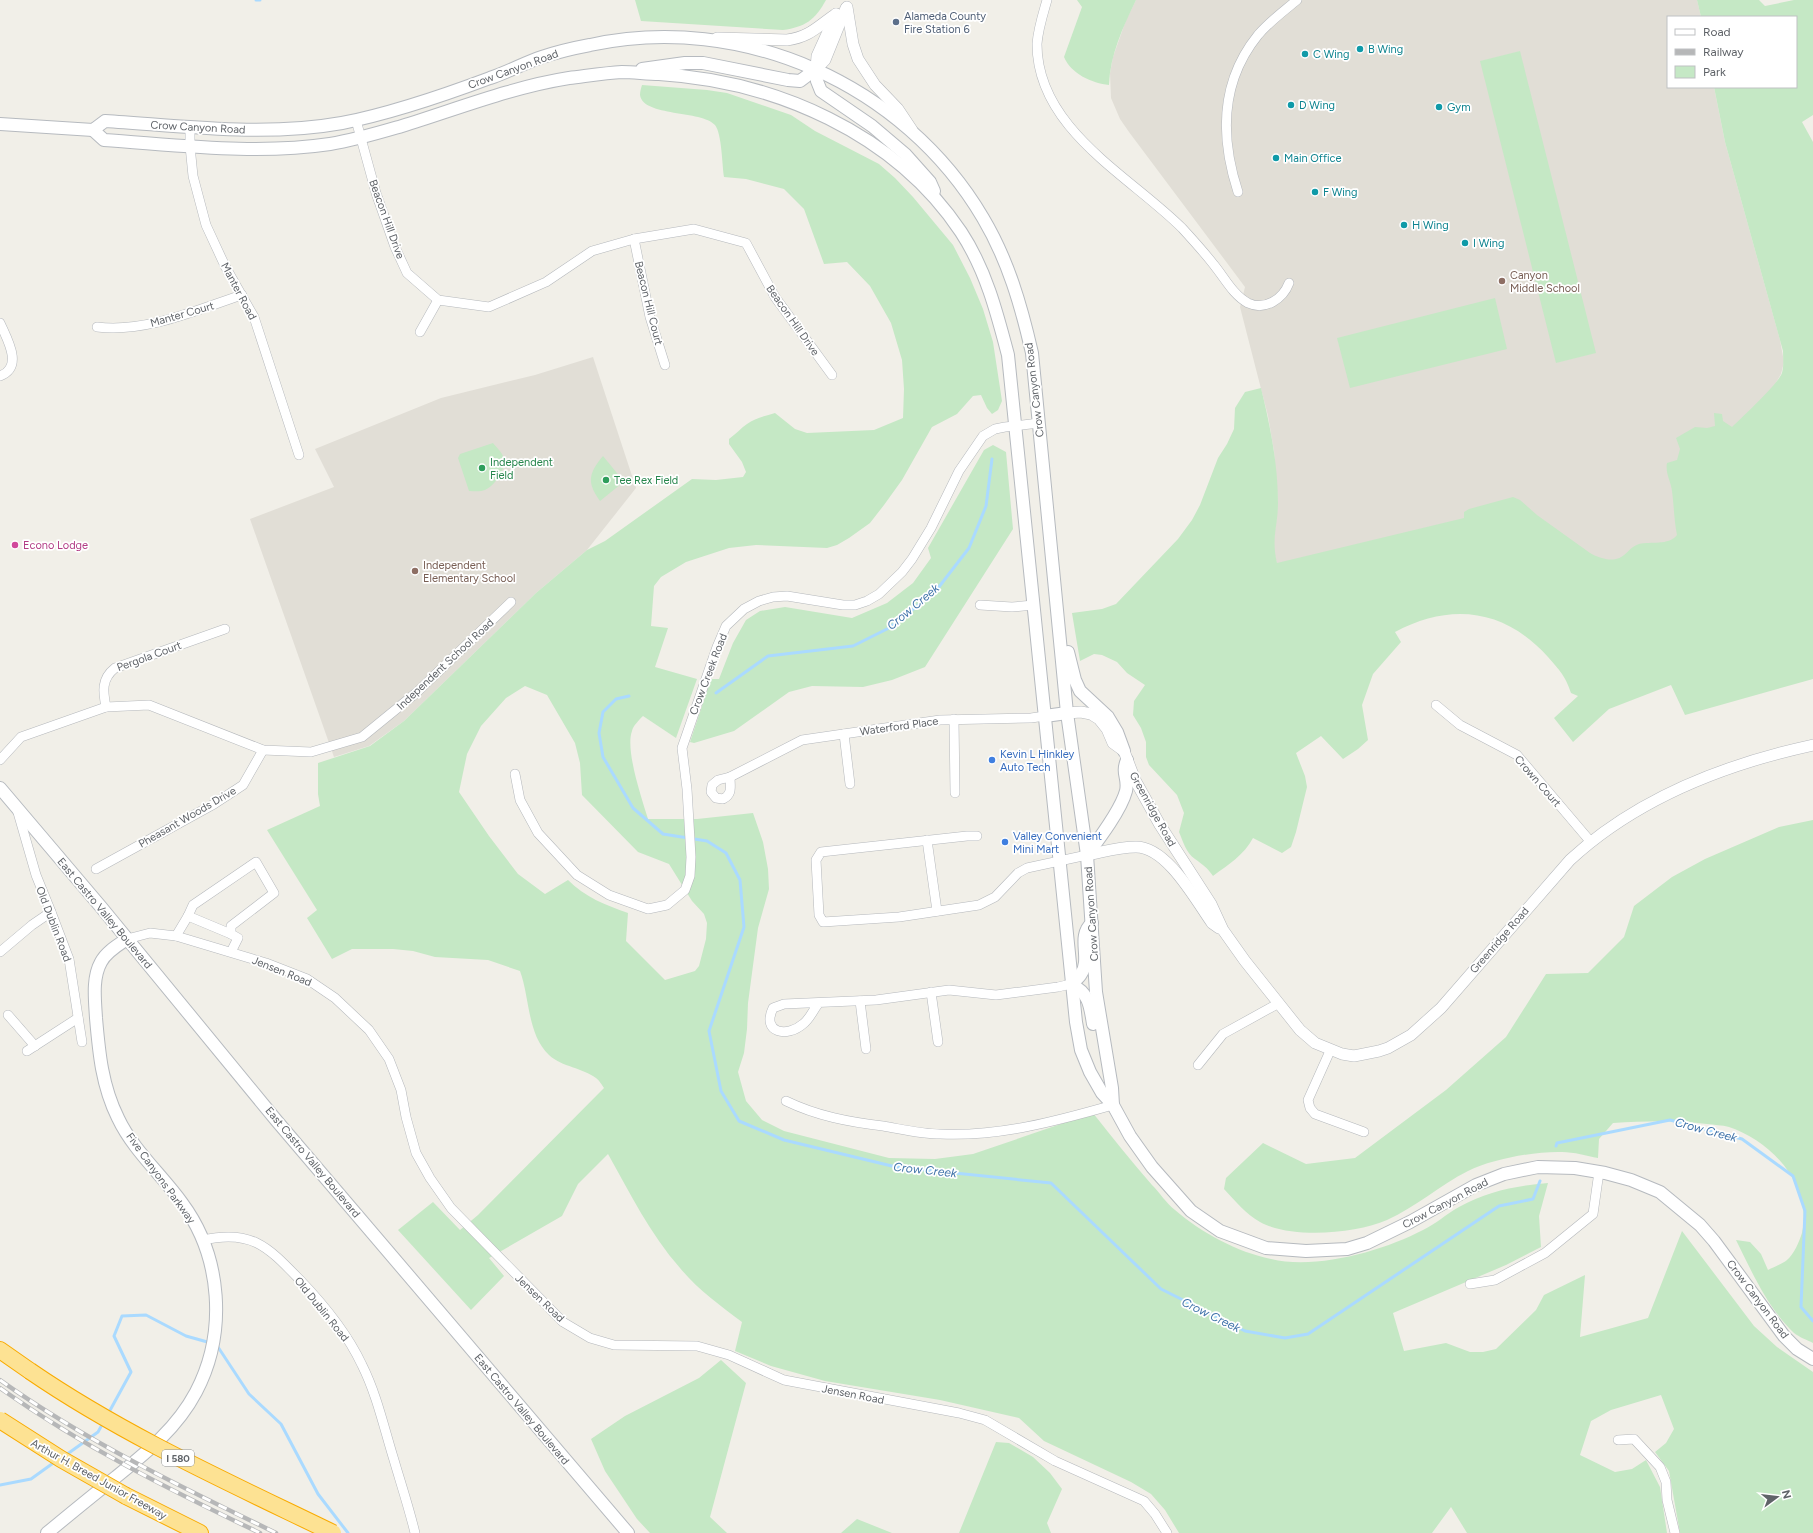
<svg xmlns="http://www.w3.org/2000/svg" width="1813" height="1533" viewBox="0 0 1813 1533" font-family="Figtree,sans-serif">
<rect width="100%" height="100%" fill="#f1efe8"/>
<g fill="#e1ded6">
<polygon points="1136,0 1697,0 1701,17 1668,17 1668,87 1714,87 1725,142 1780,340 1784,362 1781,374 1683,539 1609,562 1586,558 1512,507 1277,564 1273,547 1278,504 1274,451 1268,416 1240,307 1245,287 1129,132 1120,119 1111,98 1110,73 1113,57 1126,20"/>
<polygon points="593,357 636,488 587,550 536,593 404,721 369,746 334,757 250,519 334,487 315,449 441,398 535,375"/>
</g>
<g fill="#c5e8c5" fill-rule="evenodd">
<path d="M 635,0 L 826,0 C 815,20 805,27 783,30 L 641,21 Z"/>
<path d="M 1077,0 L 1136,0 C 1123,27 1110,55 1109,85 C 1092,83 1071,74 1064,57 L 1082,7 Z"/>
<path d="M 1697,0 L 1759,0 L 1765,6 L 1794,0 L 1813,0 L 1813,115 L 1802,122 L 1813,142 L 1813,679 L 1685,715 L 1671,685 L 1609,709 L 1573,742 L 1554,718 L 1578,696 L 1571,693 C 1565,675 1560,671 1548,657 C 1505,609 1451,602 1395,632 L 1401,642 L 1373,674 L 1362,705 L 1368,740 L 1358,749 L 1343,759 L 1321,736 L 1296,753 L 1305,776 L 1307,787 L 1296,832 L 1291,847 L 1282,853 L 1253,838 C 1244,855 1229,864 1213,876 C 1207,867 1203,865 1195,859 C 1186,853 1183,841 1179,832 L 1184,813 L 1177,795 L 1149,765 L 1146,757 L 1146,742 L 1141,728 L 1133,715 L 1134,701 L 1145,685 L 1127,673 L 1117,662 L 1102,655 L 1094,654 L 1080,661 L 1072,613 L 1102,609 L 1116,604 L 1178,539 L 1192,520 L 1200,505 L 1218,458 L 1227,444 L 1234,429 L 1235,408 L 1245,392 L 1261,388 C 1270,425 1278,464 1278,503 C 1278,526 1271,538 1277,563 L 1464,518 L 1464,512 L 1469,509 L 1513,497 L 1520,500 L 1537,515 L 1590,553 C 1597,557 1608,561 1616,559 C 1626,557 1629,547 1639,544 C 1651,541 1668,546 1677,535 C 1674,520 1674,506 1672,491 C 1671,481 1665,473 1667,463 L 1677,460 L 1680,449 L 1676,438 L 1695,427 L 1707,428 L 1715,426 L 1714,413 L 1722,414 L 1723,421 L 1732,427 C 1743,416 1777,385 1782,373 C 1784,366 1783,358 1783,351 L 1725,142 L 1714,87 L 1796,87 L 1796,17 L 1701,17 Z"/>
<polygon points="1520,51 1596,353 1556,363 1480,61"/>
<path d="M 642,85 L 707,90 L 727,93 L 791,115 L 815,131 L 879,164 L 895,178 L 913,197 L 953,245 L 970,278 L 983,309 L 993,342 L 1002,401 L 998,410 L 992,414 L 987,408 L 981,395 L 973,396 L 957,414 L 932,427 L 902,480 L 884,505 L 870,523 L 849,538 L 837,545 L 827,548 L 756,545 L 729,548 L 686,562 L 661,577 L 654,586 L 651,626 L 668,628 L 655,667 L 697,679 L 676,738 L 643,716 C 639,720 633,726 632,731 C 625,750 642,799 648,819 L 697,819 L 753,813 L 763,842 L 768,869 L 769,889 L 758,928 L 748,1003 L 747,1029 L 744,1053 L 738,1072 L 746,1101 L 762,1120 L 784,1131 L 889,1158 L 935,1159 L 973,1154 L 1093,1113 C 1112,1137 1132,1162 1152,1185 C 1160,1193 1166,1203 1175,1210 C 1202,1233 1237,1252 1271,1259 C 1316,1270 1383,1251 1423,1230 C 1436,1224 1446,1214 1459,1207 C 1488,1191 1516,1186 1548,1183 L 1539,1216 L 1541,1247 L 1506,1265 L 1393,1313 L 1404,1351 L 1446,1343 L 1470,1352 L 1483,1352 L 1496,1349 L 1536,1310 L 1544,1295 L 1585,1275 L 1580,1337 L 1648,1318 L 1682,1231 L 1754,1326 L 1777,1347 L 1813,1372 L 1813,1533 L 1680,1533 L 1669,1471 L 1655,1452 L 1666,1443 L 1674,1429 L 1661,1395 L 1611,1410 L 1591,1421 L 1580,1455 L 1615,1472 L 1632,1469 L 1646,1460 L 1660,1487 L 1667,1533 L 1467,1533 L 1451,1507 L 1432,1533 L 1179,1533 L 1165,1510 L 1151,1494 L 1131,1482 L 1044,1441 L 1019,1418 L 940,1400 L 825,1381 L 771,1366 L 735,1351 L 742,1322 C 721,1306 697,1289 680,1268 C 650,1234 630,1193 608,1154 L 578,1184 L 562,1216 L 489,1258 L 504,1276 L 471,1310 L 398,1230 L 433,1202 L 460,1230 L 478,1215 L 604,1088 C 602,1085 599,1080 596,1078 C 583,1068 562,1067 549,1055 C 527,1034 530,998 520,971 L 488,960 L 435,957 L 413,951 L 393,949 L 352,949 L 332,959 L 307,918 L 317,910 L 267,830 L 320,806 L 318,794 L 318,763 L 370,746 L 404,721 L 536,593 L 587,550 L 605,541 L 692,479 L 716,480 L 743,477 L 746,472 L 742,462 L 729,444 L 729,439 C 736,434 741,428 747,424 C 755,418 765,416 775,413 L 795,429 L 807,433 L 874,430 L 903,418 L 904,389 L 902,360 L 891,323 L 870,286 L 847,262 L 824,264 L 804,209 L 784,189 L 746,179 L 724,177 C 722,165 722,134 715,125 C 702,110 643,117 640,95 C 640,92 641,88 642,85 ZM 525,686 L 547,695 L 575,743 L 580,763 L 582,795 L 638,852 L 669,864 L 692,901 L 704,914 L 707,923 L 706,939 L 699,966 L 695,971 L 665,980 L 626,941 L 628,913 C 605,905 585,897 568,880 L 545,894 L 518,874 L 489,836 L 459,792 L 467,754 L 481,726 L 506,698 Z"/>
<polygon points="1495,298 1507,349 1350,388 1337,338"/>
<path d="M 493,443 C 496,447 501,451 503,456 C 508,467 495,486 485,490 C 480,492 474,491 469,491 L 458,458 L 460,454 Z"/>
<polygon points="993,445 1006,452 1013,529 925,667 892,680 863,687 812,686 789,692 734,731 694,743 690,742 711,679 719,679 733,643 746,620 760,611 785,607 852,618 887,603 913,583 931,558 928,548 984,450"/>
<path d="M 603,456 L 621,478 L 621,484 L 600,501 C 586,482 589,473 603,456 Z"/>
<path d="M 1813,820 L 1813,1343 C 1807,1340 1799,1337 1794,1333 C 1767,1307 1752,1272 1736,1240 L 1750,1242 L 1761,1254 L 1768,1270 C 1774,1267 1782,1264 1787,1260 C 1794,1254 1799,1242 1802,1233 C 1813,1185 1771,1141 1729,1127 C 1722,1125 1714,1125 1707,1124 C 1676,1120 1645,1121 1613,1123 L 1599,1139 L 1598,1158 C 1587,1156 1574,1152 1562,1152 C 1536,1151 1492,1159 1468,1171 C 1440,1185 1416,1207 1387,1220 C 1355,1234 1291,1239 1260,1222 C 1246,1214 1235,1201 1224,1189 L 1226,1178 L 1263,1143 L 1306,1164 L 1355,1158 L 1446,1090 L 1506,1037 L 1546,974 L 1588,973 L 1624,937 L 1634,906 L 1672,877 L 1705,859 L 1779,827 Z"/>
<polygon points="721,1360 746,1383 710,1517 727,1533 650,1533 637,1519 605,1471 591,1439 625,1416 699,1378"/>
<polygon points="996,1442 1009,1443 1033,1457 1050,1473 1062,1489 1047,1523 1051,1533 959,1533"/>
<polygon points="857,1519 892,1533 841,1533"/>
</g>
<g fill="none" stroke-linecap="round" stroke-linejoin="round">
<g stroke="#aadaff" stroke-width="3">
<polyline points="256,0 260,0"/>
<polyline points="716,693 768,656 853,646 889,628 935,592 969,548 986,506 992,459"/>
<polyline points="629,696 616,699 603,712 599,733 603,757 633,808 663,834 707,841 726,853 740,880 744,927 709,1031 721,1091 739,1121 784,1140 896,1167 1051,1183 1161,1289 1245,1331 1285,1338 1308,1334 1499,1206 1533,1199 1540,1181"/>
<polyline points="1556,1146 1557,1143 1670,1120 1742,1139 1793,1176 1805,1211 1801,1307 1813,1321"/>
<polyline points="216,1344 249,1394 281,1424 318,1494 348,1533"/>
<polyline points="108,1414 131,1372 114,1336 122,1316 146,1315 186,1336 211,1343"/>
<polyline points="66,1455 98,1432 103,1423"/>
<polyline points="0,1485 31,1479 56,1461"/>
</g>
<g stroke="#b5b8bc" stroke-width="10">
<g id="minor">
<path d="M 1047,0 C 1043,14 1038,29 1037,44 C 1037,129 1130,176 1182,228 C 1193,240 1204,252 1214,265 C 1224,277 1233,295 1248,303 C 1265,311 1283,299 1289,283"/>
<polyline points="356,120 376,193 395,247 407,273 438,300 489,307 546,282 592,251 634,239 694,229 746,243 775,297 832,375"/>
<polyline points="190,126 190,146 193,176 206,225 225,266 254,317 299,455"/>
<path d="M 1238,192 C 1220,137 1220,82 1258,35 C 1270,21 1284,11 1297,0"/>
<polyline points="634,239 650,317 665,365"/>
<path d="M 0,323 C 7,339 24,367 0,376"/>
<path d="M 97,327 C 146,333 196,310 242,295"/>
<polyline points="420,332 438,300"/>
<polyline points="980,605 1012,607 1034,605"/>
<polyline points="1436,705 1460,725 1517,755 1590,841"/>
<path d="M 106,707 C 103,692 101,679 115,668 L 225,629"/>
<polyline points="954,719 955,793"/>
<polyline points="844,734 850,784"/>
<polyline points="0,760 21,737 106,707 149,705 263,750 311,752 362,737 416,693 511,602"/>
<polyline points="515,774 520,800 538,833 577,875 609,895 648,909 667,905 685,890 690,876 691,857 687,789 682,748 717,647 726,626 744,609 759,601 773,597 787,596 843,605 855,605 867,601 879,594 902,572 912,559 931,528 959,471 983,436 995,429 1005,427 1039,423"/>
<polyline points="730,777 802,740 940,720 1031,718 1045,716"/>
<path d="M 730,777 C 730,786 733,794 723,799 L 716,798 L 711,792 L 712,785 L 718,780 Z"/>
<polyline points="17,809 36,875 51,912 69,959 82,1042"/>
<polyline points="977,836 967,836 821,852 816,860 819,915 823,922 899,917 979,905 995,897 1018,873 1027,868 1087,855"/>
<polyline points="927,840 937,911"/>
<polyline points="96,869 214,804 243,785 263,750"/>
<polyline points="188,916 231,934"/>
<polyline points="176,936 188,916 193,905 256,862 274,893 231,926 231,934 238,938 231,952"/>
<polyline points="127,939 150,933 176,936 266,963 307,979 335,998 369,1030 389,1059 401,1090 406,1117 416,1153 430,1178 451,1208 563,1322 590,1338 614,1345 697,1346 729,1355 784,1380 959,1413 985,1420 1055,1461 1144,1501 1155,1514 1167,1533"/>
<polyline points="0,952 32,925 51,912"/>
<polyline points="931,992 938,1042"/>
<polyline points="860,1001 866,1049"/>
<path d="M 818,1004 C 813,1010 810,1019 803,1024 C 787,1038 761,1033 773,1008 L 784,1004 L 876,1000 L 949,990 L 996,995 L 1058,987 L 1071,984"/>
<polyline points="8,1015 35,1046"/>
<polyline points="27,1051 78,1018"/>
<polyline points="1330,1051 1308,1100 1310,1108 1315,1114 1364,1132"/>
<polyline points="1198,1065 1223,1034 1279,1003"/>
<path d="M 786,1101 C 817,1116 849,1122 883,1126 C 901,1129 921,1134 940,1134 C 998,1137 1057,1121 1113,1105"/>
<path d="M 203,1240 C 252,1229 268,1247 300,1280 C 324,1305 347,1333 362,1365 C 377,1395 384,1428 394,1460 C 401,1484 409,1508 415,1533"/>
<polyline points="1470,1284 1495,1280 1545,1253 1593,1214 1599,1172"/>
<polyline points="1618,1440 1634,1439 1660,1467 1666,1482 1667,1500 1675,1533"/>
</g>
</g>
<g stroke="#b5b8bc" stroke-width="12">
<g id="tertiary">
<polyline points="847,7 853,44 858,59 875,85 898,109 912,130"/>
<path d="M 717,38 L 787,40 C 810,37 818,26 836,14"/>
<polyline points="816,69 825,60 846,8"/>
<polyline points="816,69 817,56 836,14"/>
<path d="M 1067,713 L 1081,712 L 1091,714 L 1099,719 L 1107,729 L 1113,743 L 1124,751 L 1135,780 L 1160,825 L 1211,904 L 1223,930 L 1245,961 L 1300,1030 L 1315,1043 L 1342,1054 L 1354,1056 L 1379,1051 L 1388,1048 L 1411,1035 L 1441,1008 L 1570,860 C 1636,799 1726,764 1813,745"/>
<path d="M 1087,855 C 1103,852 1119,847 1136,847 C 1167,847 1195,899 1212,923 L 1219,928"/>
</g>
</g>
<g stroke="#b6babf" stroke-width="14">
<g id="secondary">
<polyline points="642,69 685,63 703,63 788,80 800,81 816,69"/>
<polyline points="816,69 817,81 821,91 872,126 905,154 930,182 934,191"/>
<path d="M 0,124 L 93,130 L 105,121 C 184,126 264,137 342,123 C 393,113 442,96 490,78 C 508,72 524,63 542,57 C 557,52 574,48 590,45 C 742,12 904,84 983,218 C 1008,260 1021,305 1032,353 L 1067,713 L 1087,855 L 1096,992 L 1112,1088 L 1113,1105"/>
<path d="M 93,130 L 104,140 C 179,145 256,155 330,144 C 355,140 378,133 402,126 C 457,109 512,87 569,78 C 586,76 605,73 622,72 C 634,72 647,74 659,74 C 775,81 895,133 961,232 C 986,270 997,313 1008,355 L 1076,1022 L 1081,1050 L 1090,1072 L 1102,1093 L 1113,1105 L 1130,1136 L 1152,1167 L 1191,1211 L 1220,1231 L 1266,1248 L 1306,1251 L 1347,1249 L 1367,1243 L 1410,1222 L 1476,1185 L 1504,1174 L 1538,1167 L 1575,1168 L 1605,1173 L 1631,1180 L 1660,1192 L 1700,1225 L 1714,1241 L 1784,1336 L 1797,1349 L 1813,1359"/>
<polyline points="1068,652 1075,680 1080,691 1108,717 1117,732 1124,751"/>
<polyline points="1045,716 1067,713"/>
<polyline points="0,788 101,907 276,1120 628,1533"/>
<path d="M 1087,855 C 1099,839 1121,810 1126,791 C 1129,778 1121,774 1127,760"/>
<path d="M 1071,984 C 1089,993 1090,1005 1093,1024"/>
<path d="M 1071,984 C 1074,981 1079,978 1081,974 C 1092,958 1076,937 1092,923"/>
<path d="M 47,1533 C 70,1514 93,1495 116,1477 C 147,1452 177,1428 196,1392 C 227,1333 222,1257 182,1203 C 162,1175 133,1150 118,1118 C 102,1086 99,1053 96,1018 C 95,1000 92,978 101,962 C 106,952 118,945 127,939"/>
</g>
</g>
<g stroke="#f9ab00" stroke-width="18">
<g id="motorway">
<polyline points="0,1350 30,1371"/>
<polyline points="126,1496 200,1533"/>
</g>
</g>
<use href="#minor" stroke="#fff" stroke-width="9"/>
<use href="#tertiary" stroke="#fff" stroke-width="11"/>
<use href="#secondary" stroke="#fff" stroke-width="12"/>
<use href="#motorway" stroke="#fde293" stroke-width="16"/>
<g stroke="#b6b7b8" stroke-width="4.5">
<g id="rail">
<path d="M 0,1380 C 86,1441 181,1487 276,1533"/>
<path d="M 0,1388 C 82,1446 170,1490 260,1533"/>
</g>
</g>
<use href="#rail" stroke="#fff" stroke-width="3" stroke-dasharray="9" stroke-linecap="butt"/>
<g stroke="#f9ab00" stroke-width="18" stroke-linecap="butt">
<g id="motorway-bridge">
<path d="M 30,1371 C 125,1436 230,1483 333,1533"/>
<polyline points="0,1420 61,1459 126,1496"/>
</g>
</g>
<use href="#motorway-bridge" stroke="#fde293" stroke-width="16"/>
</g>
<circle fill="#5c6f8a" stroke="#fff" stroke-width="1.5" cx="896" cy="22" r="4"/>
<g fill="#0f9aa8" stroke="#fff" stroke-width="1.5">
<circle cx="1360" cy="49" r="4"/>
<circle cx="1305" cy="54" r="4"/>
<circle cx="1291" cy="105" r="4"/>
<circle cx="1439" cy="107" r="4"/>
<circle cx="1276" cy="158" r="4"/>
<circle cx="1315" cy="192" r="4"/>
<circle cx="1404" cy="225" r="4"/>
<circle cx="1465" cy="243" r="4"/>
</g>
<g fill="#8d6e63" stroke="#fff" stroke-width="1.5">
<circle cx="1502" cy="281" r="4"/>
<circle cx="415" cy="571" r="4"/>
</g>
<g fill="#2e9e5b" stroke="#fff" stroke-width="1.5">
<circle cx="482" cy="468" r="4"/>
<circle cx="606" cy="480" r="4"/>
</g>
<circle fill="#d1479c" stroke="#fff" stroke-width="1.5" cx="15" cy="545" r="4"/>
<g fill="#3f7fe0" stroke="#fff" stroke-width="1.5">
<circle cx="992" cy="760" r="4"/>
<circle cx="1005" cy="842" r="4"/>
</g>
<g text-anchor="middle" stroke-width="3.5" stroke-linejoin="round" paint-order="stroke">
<rect fill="#fff" stroke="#8f9295" stroke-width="1" x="162" y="1450" width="32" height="16" rx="3"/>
<g font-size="10" font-weight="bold" fill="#5f6368">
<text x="178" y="1462">I 580</text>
</g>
<g font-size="11" fill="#4e5e75" stroke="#fff" text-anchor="start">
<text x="904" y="20">Alameda County<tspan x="904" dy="13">Fire Station 6</tspan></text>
</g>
<g font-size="11" fill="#0d838f" stroke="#fff" text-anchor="start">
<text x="1368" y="53">B Wing</text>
<text x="1313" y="58">C Wing</text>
<text x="1299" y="109">D Wing</text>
<text x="1447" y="111">Gym</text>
<text x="1284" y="162">Main Office</text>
<text x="1323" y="196">F Wing</text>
<text x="1412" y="229">H Wing</text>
<text x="1473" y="247">I Wing</text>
</g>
<g font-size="11" fill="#5f6368" stroke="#fff">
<text transform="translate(513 69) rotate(-20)" y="4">Crow Canyon Road</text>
<text transform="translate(198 127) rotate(3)" y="4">Crow Canyon Road</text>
<text transform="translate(387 219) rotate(70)" y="4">Beacon Hill Drive</text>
<text transform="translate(239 291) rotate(62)" y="4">Manter Road</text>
<text transform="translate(649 303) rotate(76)" y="4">Beacon Hill Court</text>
<text transform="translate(182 314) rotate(-16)" y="4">Manter Court</text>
<text transform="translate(793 320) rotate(55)" y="4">Beacon Hill Drive</text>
<text transform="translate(1034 390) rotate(-97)" y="4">Crow Canyon Road</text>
<text transform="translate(149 656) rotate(-20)" y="4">Pergola Court</text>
<text transform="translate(445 664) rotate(-43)" y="4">Independent School Road</text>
<text transform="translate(708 674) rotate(-69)" y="4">Crow Creek Road</text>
<text transform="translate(899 726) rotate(-8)" y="4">Waterford Place</text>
<text transform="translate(1538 781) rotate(49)" y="4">Crown Court</text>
<text transform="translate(1153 809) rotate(61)" y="4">Greenridge Road</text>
<text transform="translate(187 817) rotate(-30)" y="4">Pheasant Woods Drive</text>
<text transform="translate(105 913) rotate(50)" y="4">East Castro Valley Boulevard</text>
<text transform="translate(1091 914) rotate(-94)" y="4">Crow Canyon Road</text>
<text transform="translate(54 924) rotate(69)" y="4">Old Dublin Road</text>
<text transform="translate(1499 940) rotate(-49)" y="4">Greenridge Road</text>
<text transform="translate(282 971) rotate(22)" y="4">Jensen Road</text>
<text transform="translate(313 1162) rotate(50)" y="4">East Castro Valley Boulevard</text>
<text transform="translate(161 1178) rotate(54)" y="4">Five Canyons Parkway</text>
<text transform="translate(1445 1203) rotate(-28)" y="4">Crow Canyon Road</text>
<text transform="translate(540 1298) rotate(44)" y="4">Jensen Road</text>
<text transform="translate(1758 1299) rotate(53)" y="4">Crow Canyon Road</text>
<text transform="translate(322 1309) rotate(51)" y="4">Old Dublin Road</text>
<text transform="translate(853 1394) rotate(11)" y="4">Jensen Road</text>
<text transform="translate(522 1409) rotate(50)" y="4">East Castro Valley Boulevard</text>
<text transform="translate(99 1479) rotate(29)" y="4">Arthur H. Breed Junior Freeway</text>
</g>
<g font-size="11" fill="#785e54" stroke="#fff" text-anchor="start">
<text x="1510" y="279">Canyon<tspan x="1510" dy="13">Middle School</tspan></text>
<text x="423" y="569">Independent<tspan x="423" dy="13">Elementary School</tspan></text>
</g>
<g font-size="11" fill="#27864d" stroke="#fff" text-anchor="start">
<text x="490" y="466">Independent<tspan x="490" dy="13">Field</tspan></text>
<text x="614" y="484">Tee Rex Field</text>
</g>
<g font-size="11" fill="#b23c85" stroke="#fff" text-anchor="start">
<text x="23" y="549">Econo Lodge</text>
</g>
<g font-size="11" fill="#366cbe" stroke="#fff" text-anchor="start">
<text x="1000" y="758">Kevin L Hinkley<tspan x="1000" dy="13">Auto Tech</tspan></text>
<text x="1013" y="840">Valley Convenient<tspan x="1013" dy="13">Mini Mart</tspan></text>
</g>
<g font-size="12" font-style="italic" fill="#4174aa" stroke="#fff">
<text transform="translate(913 607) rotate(-40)" y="4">Crow Creek</text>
<text transform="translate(1706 1130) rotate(15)" y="4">Crow Creek</text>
<text transform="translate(925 1170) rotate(6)" y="4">Crow Creek</text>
<text transform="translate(1211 1315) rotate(26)" y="4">Crow Creek</text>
</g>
</g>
<rect x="1667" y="16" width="130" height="72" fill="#ffffff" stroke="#bfc1c3"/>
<rect x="1675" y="29" width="20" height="6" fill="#ffffff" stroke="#bfc1c3"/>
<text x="1703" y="36" font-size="12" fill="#5f6368">Road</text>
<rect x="1675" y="49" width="20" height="6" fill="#b6b7b8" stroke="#bfc1c3"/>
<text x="1703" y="56" font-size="12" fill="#5f6368">Railway</text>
<rect x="1675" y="66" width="20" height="12" fill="#c5e8c5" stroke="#bfc1c3"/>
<text x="1703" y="76" font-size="12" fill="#5f6368">Park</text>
<g transform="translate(1777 1497) rotate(75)" stroke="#ffffff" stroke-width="3" paint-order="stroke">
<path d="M0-3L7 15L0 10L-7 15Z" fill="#5f6368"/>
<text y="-6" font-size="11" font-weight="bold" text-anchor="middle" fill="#5f6368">N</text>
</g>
</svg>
